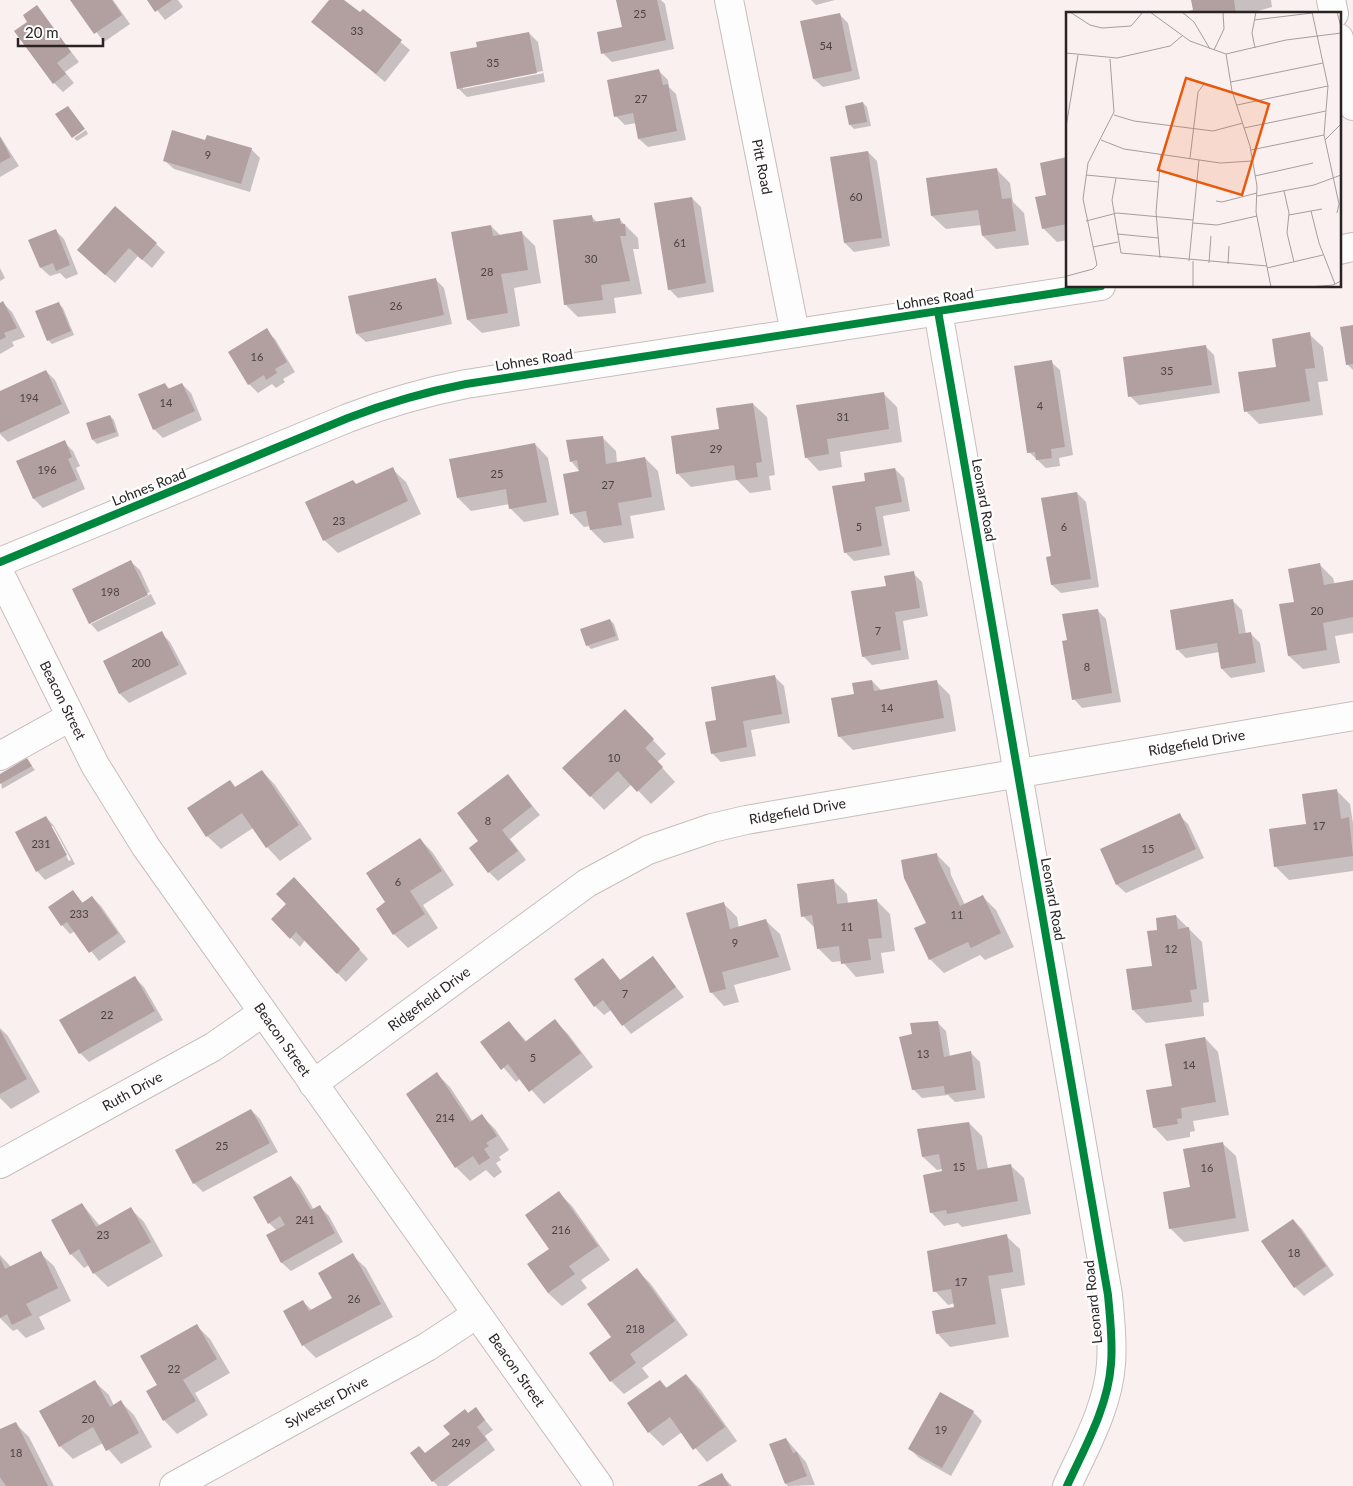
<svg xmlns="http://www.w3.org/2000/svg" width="1353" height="1486" viewBox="0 0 1353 1486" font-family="Lato,sans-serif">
<rect width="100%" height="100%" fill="#faf0f0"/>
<g fill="#0003" fill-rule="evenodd">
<polygon points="72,0 113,0 130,24 104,42"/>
<polygon points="149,0 178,0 183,7 165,20"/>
<polygon points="330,0 342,0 360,14 363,11 410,50 385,82 322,30"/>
<polygon points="618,0 661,0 665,4 674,49 612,62 603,53 624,28"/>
<polygon points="811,0 835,0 816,5"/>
<polygon points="1192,0 1271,0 1272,7 1247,14 1191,14 1195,11"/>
<polygon points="37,7 79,62 65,72 74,83 63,92 54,83 29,22"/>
<polygon points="839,14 848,23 860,79 823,87 814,79"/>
<path d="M 529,33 L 538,42 L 545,82 L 467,97 L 458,88 L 479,48 ZM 543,71 L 544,73 L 463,89 L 463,86 Z"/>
<polygon points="659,71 668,80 669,87 676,94 686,140 648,147 639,139 636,123 625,125 616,116"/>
<polygon points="863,103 867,107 871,126 854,129 850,125"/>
<polygon points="86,130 88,134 77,141 74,138"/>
<polygon points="0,136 19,166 0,177"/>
<polygon points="206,141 251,149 260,158 250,192 174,169 165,161"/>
<polygon points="868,152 877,161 890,246 854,252 845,243"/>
<polygon points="1067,158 1067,240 1057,242 1043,228 1048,196"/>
<polygon points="997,170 1010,183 1013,202 1024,213 1029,245 996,249 983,236 981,225 946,229 932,216 927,179"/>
<polygon points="692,198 701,207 714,292 678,298 669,289"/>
<polygon points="115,208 165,252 152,268 138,256 115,283 87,259"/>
<polygon points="591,216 598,223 620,220 638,238 639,249 633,249 642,294 614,298 616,313 578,317 565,304"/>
<polygon points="491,226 501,236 521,232 535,246 541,283 514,288 520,326 482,333 468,320"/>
<polygon points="55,230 64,239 78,274 66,279 60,273 50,276 41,268"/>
<polygon points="0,268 5,278 0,281"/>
<polygon points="435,279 444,288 452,324 366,342 357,334"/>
<polygon points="3,303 12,312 25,337 12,342 14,346 0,354 0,304"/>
<polygon points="59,304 63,308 74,335 52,344 48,340"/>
<polygon points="1353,326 1353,370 1347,364"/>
<polygon points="266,330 275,339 295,372 283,379 285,382 276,388 272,384 258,393 249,384"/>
<polygon points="1309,334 1323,347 1328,381 1318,382 1323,415 1259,424 1246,411 1278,368"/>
<polygon points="1205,346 1214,355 1220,393 1139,405 1130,396"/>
<polygon points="1051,362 1060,370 1073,455 1059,458 1060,466 1046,468 1029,452"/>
<polygon points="46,371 55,380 70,413 8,442 0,434 0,392"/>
<polygon points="165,384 170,389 182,384 191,393 202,420 163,438 154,429"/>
<polygon points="883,393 897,407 902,442 840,452 842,467 819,471 806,457 798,406"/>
<polygon points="753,404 767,417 775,475 769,476 771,490 750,493 737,480 691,487 677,473 720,430"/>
<polygon points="110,416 114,420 119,436 97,444 93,440"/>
<polygon points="602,437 616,451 617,463 645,458 658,471 665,510 630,516 634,538 604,543 591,530 590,526 584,527 571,513 580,472 571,461"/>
<polygon points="64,442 73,451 80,466 76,468 85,489 43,508 34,499 18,462"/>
<polygon points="535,444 548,458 559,515 524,522 510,508 510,504 471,511 458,498"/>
<polygon points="392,469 406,482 421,514 338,553 324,540 357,485"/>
<polygon points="895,469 904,478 910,511 883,516 890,555 854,561 845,552 867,482"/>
<polygon points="1077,493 1086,502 1099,587 1061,593 1052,585 1052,557"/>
<polygon points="131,562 140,570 150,592 91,621 91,624 151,594 156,604 98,632 90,623"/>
<polygon points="1320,565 1333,578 1335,585 1353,581 1353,633 1335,636 1340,663 1303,669 1289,656 1295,603"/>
<polygon points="913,573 922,582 928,616 903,621 909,659 872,665 863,656 888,587"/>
<polygon points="1233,601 1242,610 1246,634 1251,634 1260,643 1265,672 1231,678 1222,669 1219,652 1186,658 1177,649"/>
<polygon points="1097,610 1106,619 1121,702 1082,708 1074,699 1068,641"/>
<polygon points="610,620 614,624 619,640 591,649 587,645"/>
<polygon points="161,633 170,642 187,674 129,703 120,694 104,662"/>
<polygon points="775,677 784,686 790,723 751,730 756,756 721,762 712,753 718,721"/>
<polygon points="872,681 882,691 936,681 950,695 956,731 853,750 839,736 856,695"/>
<polygon points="638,724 666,754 657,762 675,782 651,804 632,784 604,810 564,768"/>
<polygon points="27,760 35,770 2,789 0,775"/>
<polygon points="262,771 275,785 312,839 280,861 267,847 253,828 221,849 207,836 230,782 236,788"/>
<polygon points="508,776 540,815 510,839 526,860 498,881 489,872 480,841"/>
<polygon points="1337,791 1350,804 1353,823 1353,871 1289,880 1275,866"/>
<polygon points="1179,815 1188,824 1204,858 1126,893 1117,885 1102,850"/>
<path d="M 46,817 L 54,826 L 75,864 L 45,880 L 37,871 ZM 50,826 L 53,826 L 71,860 L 69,861 Z"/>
<polygon points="420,839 433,853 454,885 423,905 438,928 408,948 394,934 377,909 387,903"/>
<polygon points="937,855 950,868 951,875 965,905 983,897 996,910 1014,947 985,960 980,955 944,973 930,959 928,924"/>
<polygon points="833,880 847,894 848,904 876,900 890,914 895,951 881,953 884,973 856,977 842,961 832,962 818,948 816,929 803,916"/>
<polygon points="303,887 368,959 346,982 305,940 300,947 273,919"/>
<polygon points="73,891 83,903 92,897 101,906 126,942 99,961 75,931 70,934 62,925"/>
<polygon points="723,903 737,917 739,928 766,921 780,934 791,970 734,985 739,1002 724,1006 711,992"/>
<polygon points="1176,916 1202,942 1209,1002 1203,1003 1204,1016 1146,1023 1133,1010 1153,967 1159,932"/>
<polygon points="653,958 684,997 631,1034 611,1010 604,1015 595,1006 603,960 621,981"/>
<polygon points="135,978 144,987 163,1020 89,1062 80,1053"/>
<polygon points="555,1021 568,1034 593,1067 544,1104 521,1078 516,1082 482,1043 509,1022 527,1042"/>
<polygon points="937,1022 946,1031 950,1057 971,1053 980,1062 985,1098 955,1102 948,1095 922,1098 913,1089 914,1035"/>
<polygon points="0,1028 8,1036 40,1092 11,1109 0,1098"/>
<polygon points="1205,1038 1218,1052 1229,1115 1193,1121 1195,1131 1190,1132 1190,1137 1167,1141 1154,1127 1173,1087"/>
<polygon points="437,1074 450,1087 473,1122 482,1116 495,1129 509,1150 499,1157 501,1160 496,1163 502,1172 494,1178 486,1170 470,1181 456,1167"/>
<polygon points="251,1110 260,1119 278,1152 203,1192 194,1183"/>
<polygon points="969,1123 982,1136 988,1169 1010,1165 1024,1178 1031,1214 962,1227 958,1223 944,1226 931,1212 943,1172 943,1169 937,1170 923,1157 918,1130"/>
<polygon points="1222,1143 1236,1156 1249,1231 1184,1242 1170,1228 1192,1188"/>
<polygon points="291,1177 300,1186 314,1210 320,1207 329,1216 343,1242 291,1271 282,1263 267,1236 277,1231 269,1223"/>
<polygon points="558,1192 572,1206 610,1260 581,1280 587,1288 562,1306 548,1293 551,1250"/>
<polygon points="82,1204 100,1226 131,1209 144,1222 163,1256 108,1287 94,1273 89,1265 84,1268 71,1254"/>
<polygon points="1293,1220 1302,1229 1334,1275 1304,1296 1295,1287 1263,1241"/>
<polygon points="1006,1236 1020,1249 1025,1285 1001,1289 1009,1337 950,1347 937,1333 956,1308 955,1303 948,1305 935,1291"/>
<polygon points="40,1253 54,1266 71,1301 39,1317 45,1329 26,1338 17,1329 13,1331 0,1318 0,1255 11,1267"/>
<polygon points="352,1255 366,1268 393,1317 316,1358 303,1345 303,1302 312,1310 333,1299"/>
<polygon points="637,1270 650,1283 688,1335 642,1368 649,1377 624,1394 611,1381 612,1337"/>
<polygon points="196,1325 210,1339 230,1373 195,1393 208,1415 177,1434 164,1420"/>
<polygon points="686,1375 700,1389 737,1441 707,1462 682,1432 663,1446 649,1432 629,1404 660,1381 667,1388"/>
<polygon points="95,1382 109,1395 114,1406 121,1402 134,1415 152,1447 121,1464 103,1443 73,1459 60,1446"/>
<polygon points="476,1409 493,1430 485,1436 495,1450 447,1486 438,1486 433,1481 425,1454 451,1434"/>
<polygon points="973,1412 982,1421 951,1476 919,1458 910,1449"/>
<polygon points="15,1423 29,1437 54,1486 0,1486 0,1431"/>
<polygon points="786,1439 806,1462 815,1485 788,1486 786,1484"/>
<polygon points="721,1475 732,1486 700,1486"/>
</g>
<g fill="#b29fa0">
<polygon points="70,0 112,0 122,15 94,34"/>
<polygon points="147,0 172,0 155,12"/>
<polygon points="329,0 344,0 360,12 363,9 402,40 376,74 311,22"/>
<polygon points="616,0 657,0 666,40 601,54 597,32 622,27"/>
<polygon points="1191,0 1234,0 1236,14 1190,14 1189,11 1193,10"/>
<polygon points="37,5 71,52 57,63 66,74 53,84 14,31 27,22 23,15"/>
<polygon points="840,13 852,71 813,79 800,21"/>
<polygon points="529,32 537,73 457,89 450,52 477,47 476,42"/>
<polygon points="659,69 663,85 668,84 677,131 638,139 633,113 614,117 607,80"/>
<polygon points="863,102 867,122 849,125 845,106"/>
<polygon points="68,106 85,129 72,138 55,114"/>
<polygon points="172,130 205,140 207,135 252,148 241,184 163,161"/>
<polygon points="0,137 11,157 0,163"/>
<polygon points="868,151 882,238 844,243 830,157"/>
<polygon points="1067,157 1067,224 1042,229 1035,197 1046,195 1040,163"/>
<polygon points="997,168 1002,199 1011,198 1016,231 982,236 978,210 931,216 926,178"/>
<polygon points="692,197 706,283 668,290 654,203"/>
<polygon points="115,206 157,243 142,260 129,248 105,275 77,250"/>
<polygon points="592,215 593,222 620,218 621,224 625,224 626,236 620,236 630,281 601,285 603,300 564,305 553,220"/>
<polygon points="491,225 493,236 522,231 528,270 501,274 508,313 467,320 451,232"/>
<polygon points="56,229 70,265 56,271 53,263 40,268 28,240"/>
<polygon points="436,278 444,315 356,334 348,296"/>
<polygon points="3,301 17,328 4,333 6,337 0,340 0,303"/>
<polygon points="59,302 71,331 47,341 35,311"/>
<polygon points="1353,325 1353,364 1346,365 1340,327"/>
<polygon points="267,328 287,362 275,369 277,373 266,380 264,375 248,385 228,352"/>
<polygon points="1310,332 1315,368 1305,369 1310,401 1244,412 1238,372 1276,367 1272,339"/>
<polygon points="1206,345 1212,385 1128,397 1123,357"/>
<polygon points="1052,360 1065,447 1051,449 1052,458 1036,460 1035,452 1027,453 1014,366"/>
<polygon points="46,370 62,404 0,433 0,391"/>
<polygon points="165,383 168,389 182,383 195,411 153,430 138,394"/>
<polygon points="884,392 889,429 827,439 829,454 805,458 796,405"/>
<polygon points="753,403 762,462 756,463 758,477 736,480 734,465 676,474 671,436 719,429 716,408"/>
<polygon points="110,415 116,432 92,440 86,423"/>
<polygon points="603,436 606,464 645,457 652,497 618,503 622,525 590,530 586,511 570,514 563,474 579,471 577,460 570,462 566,440"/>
<polygon points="65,440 72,457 68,459 77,480 33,499 16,461"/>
<polygon points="535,443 547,502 509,509 506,489 457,498 449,459"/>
<polygon points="393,467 408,501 323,541 305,502 353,480 356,484"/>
<polygon points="895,468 902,502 875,507 882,546 844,553 832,486 865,481 864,473"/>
<polygon points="1077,492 1091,579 1051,585 1046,557 1051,556 1041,498"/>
<polygon points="131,560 148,595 89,624 72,589"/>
<polygon points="1320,563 1324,585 1353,580 1353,617 1323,623 1327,650 1288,656 1279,604 1294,602 1288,569"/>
<polygon points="914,571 920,608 895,612 901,650 862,657 851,591 886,586 884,576"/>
<polygon points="1233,599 1239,634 1251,632 1256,663 1221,669 1217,643 1176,650 1170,610"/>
<polygon points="1098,609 1112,693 1072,700 1062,641 1067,640 1062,614"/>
<polygon points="610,619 616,636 586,646 580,629"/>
<polygon points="162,631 179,665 119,694 103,661"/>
<polygon points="775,675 782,714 743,721 747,747 711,754 705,722 716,720 711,687"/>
<polygon points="872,680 874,691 937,680 944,718 838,737 831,698 854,694 852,683"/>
<polygon points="625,709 654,739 645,748 663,767 637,792 618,771 590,797 562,768"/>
<polygon points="27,758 32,766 0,784 0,774"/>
<polygon points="262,770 299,825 266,848 242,813 206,837 187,808 230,780 235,787"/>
<polygon points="508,774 532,806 502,830 518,851 488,873 469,848 478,841 457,813"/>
<polygon points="1337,789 1341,819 1349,817 1353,856 1274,867 1269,829 1306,824 1302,794"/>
<polygon points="1180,813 1196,849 1116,885 1100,849"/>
<polygon points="46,816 67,855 36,872 15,832"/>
<polygon points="420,838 442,871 410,891 425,914 393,935 376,909 385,902 366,873"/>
<polygon points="937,853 938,860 960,906 983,895 1001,933 971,948 968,942 929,960 914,928 926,923 904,878 901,860"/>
<polygon points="294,877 360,949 337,974 296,932 290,939 271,919 286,904 276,894"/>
<polygon points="834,879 837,904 877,899 882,938 868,939 871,960 841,964 839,946 817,949 812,915 801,917 797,884"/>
<polygon points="73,890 82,903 92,896 118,933 89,953 67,922 61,926 48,907"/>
<polygon points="724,902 730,929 766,919 779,957 722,972 726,989 710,993 686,913"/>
<polygon points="1176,915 1178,929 1189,927 1197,989 1190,990 1192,1002 1132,1010 1126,969 1152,966 1147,931 1157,930 1156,918"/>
<polygon points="653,956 676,987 622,1026 603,1000 594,1007 574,979 603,958 620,980"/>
<polygon points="135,976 155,1011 79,1054 59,1020"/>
<polygon points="555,1019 581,1053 529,1092 508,1064 501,1070 480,1042 509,1021 525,1042"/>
<polygon points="938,1021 944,1057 971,1051 976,1090 945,1094 944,1086 912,1090 899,1037 912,1034 910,1023"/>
<polygon points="0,1030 27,1079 0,1094"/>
<polygon points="1205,1037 1216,1102 1181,1108 1182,1118 1177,1119 1178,1124 1153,1128 1146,1090 1172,1086 1165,1044"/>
<polygon points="437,1072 470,1122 482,1114 497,1136 486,1143 489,1146 484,1149 490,1158 479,1165 473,1156 455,1168 406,1094"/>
<polygon points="251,1109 270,1143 193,1184 175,1150"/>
<polygon points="969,1122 977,1170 1011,1164 1018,1201 947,1214 946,1210 930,1213 923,1175 942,1171 939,1154 922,1157 917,1129"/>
<polygon points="1223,1142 1236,1218 1169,1229 1163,1192 1190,1187 1183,1149"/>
<polygon points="291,1176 311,1210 320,1205 335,1233 281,1263 266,1235 285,1225 280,1216 268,1224 253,1197"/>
<polygon points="559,1191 598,1246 569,1266 575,1274 548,1293 527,1264 549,1249 525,1215"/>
<polygon points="82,1203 96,1227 131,1207 151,1242 93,1274 79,1249 70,1255 51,1220"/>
<polygon points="1293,1219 1326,1266 1294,1288 1261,1241"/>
<polygon points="1007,1234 1013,1272 988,1276 996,1324 936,1334 932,1311 954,1307 951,1289 933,1292 927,1251"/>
<polygon points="41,1251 58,1288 26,1304 32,1315 12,1325 7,1314 0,1318 0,1258 5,1269"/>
<polygon points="353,1253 381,1304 302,1346 283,1311 303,1300 309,1311 332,1298 318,1273"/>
<polygon points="637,1268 675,1321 630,1354 636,1363 610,1382 589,1353 611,1337 587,1304"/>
<polygon points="197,1324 217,1359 183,1380 196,1401 163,1421 146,1391 157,1385 140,1356"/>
<polygon points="686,1374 725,1427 693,1450 670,1417 648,1433 627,1403 660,1380 666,1388"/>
<polygon points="95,1380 110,1407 121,1400 139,1433 106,1451 93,1427 59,1447 39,1411"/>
<polygon points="940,1392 974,1411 942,1468 908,1449"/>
<polygon points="476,1407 485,1420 477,1427 487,1440 432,1482 410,1453 419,1446 425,1453 450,1434 443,1426 465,1409 468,1413"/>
<polygon points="16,1422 48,1486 6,1486 0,1477 0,1429"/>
<polygon points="786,1438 793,1453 797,1452 807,1476 785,1484 769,1444"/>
<polygon points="722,1473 729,1486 697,1486"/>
</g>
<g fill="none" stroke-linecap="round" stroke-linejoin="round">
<g stroke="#c6bebe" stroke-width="30">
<g id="minor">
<path id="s1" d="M 729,0 L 795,333"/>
<polyline points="1331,0 1334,14"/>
<polyline points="1339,38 1353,106"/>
<polyline points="1339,250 1353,247"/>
<path d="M 938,311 L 1108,1295 C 1110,1318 1113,1340 1111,1364 C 1108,1407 1085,1447 1067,1486"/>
<path d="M 0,562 L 348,418 C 387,403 425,392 466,384 L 1101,286"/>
<path id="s2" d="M 0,574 L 95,765 L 146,847 L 599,1486"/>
<polyline points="0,756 70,717"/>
<path id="s3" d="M 313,1084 L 587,883 L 648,850 L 712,828 L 746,820 L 1353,716"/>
<path id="s4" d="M 0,1164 L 213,1047 L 262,1013"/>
<path id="s5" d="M 174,1486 L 427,1347 L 477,1314"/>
</g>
</g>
<use href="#minor" stroke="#fefdfd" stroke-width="28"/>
<g stroke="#fefefe" stroke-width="11">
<g id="cycleway">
<path d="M 938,311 L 1108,1295 C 1110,1318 1113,1340 1111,1364 C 1108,1407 1085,1447 1067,1486"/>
<path d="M 0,562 L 348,418 C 387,403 425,392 466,384 L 1101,286"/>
</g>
</g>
<use href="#cycleway" stroke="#00873e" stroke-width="8"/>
</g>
<g text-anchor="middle" stroke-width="5" stroke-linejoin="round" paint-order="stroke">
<g font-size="11" fill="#4b4242">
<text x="640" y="18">25</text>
<text x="357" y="35">33</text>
<text x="826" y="50">54</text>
<text x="493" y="67">35</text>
<text x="641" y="103">27</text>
<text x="208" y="159">9</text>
<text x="856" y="201">60</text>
<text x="680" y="247">61</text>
<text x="591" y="263">30</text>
<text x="487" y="276">28</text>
<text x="396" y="310">26</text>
<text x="257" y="361">16</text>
<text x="1167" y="375">35</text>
<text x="29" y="402">194</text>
<text x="166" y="407">14</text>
<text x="1040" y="410">4</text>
<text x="843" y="421">31</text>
<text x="716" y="453">29</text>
<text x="47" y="474">196</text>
<text x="497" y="478">25</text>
<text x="608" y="489">27</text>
<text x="339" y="525">23</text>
<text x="859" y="531">5</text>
<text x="1064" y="531">6</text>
<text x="110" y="596">198</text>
<text x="1317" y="615">20</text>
<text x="878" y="635">7</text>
<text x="141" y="667">200</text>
<text x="1087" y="671">8</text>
<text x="887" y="712">14</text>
<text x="614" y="762">10</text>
<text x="488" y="825">8</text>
<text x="1319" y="830">17</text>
<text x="41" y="848">231</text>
<text x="1148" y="853">15</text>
<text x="398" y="886">6</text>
<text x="79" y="918">233</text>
<text x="957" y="919">11</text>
<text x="847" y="931">11</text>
<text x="735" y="947">9</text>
<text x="1171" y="953">12</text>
<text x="625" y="998">7</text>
<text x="107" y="1019">22</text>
<text x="923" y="1058">13</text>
<text x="533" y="1062">5</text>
<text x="1189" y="1069">14</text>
<text x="445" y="1122">214</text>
<text x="222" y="1150">25</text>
<text x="959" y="1171">15</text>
<text x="1207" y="1172">16</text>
<text x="305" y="1224">241</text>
<text x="561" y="1234">216</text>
<text x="103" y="1239">23</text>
<text x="1294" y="1257">18</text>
<text x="961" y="1286">17</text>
<text x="354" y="1303">26</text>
<text x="635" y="1333">218</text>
<text x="174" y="1373">22</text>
<text x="88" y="1423">20</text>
<text x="941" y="1434">19</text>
<text x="461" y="1447">249</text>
<text x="16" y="1457">18</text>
</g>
<g font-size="14" fill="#292323" stroke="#fefefe">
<text dy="5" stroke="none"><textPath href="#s1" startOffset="170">Pitt Road</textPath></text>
<text transform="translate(935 299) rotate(-9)" y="5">Lohnes Road</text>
<text transform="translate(534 360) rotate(-9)" y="5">Lohnes Road</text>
<text transform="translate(149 487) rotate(-22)" y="5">Lohnes Road</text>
<text transform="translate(984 500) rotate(80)" y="5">Leonard Road</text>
<text dy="5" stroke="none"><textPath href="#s2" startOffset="141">Beacon Street</textPath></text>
<text dy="5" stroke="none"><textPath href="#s3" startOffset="969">Ridgefield Drive</textPath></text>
<text dy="5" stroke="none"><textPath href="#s3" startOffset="564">Ridgefield Drive</textPath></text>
<text transform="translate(1053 899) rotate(80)" y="5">Leonard Road</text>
<text dy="5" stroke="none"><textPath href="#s3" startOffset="144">Ridgefield Drive</textPath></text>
<text dy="5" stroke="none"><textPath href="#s2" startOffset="546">Beacon Street</textPath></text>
<text dy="5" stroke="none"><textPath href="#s4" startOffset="151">Ruth Drive</textPath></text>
<text transform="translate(1093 1302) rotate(-96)" y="5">Leonard Road</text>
<text dy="5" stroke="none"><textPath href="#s2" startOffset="951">Beacon Street</textPath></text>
<text dy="5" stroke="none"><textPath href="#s5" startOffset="174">Sylvester Drive</textPath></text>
</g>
</g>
<g transform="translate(1066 12)">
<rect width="275" height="275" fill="#faf0f0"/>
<path fill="none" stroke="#a69e9e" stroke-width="1" d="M 4,0 L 24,13 L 36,16 L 65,14 L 77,0M 84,0 L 124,29 L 160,42 L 220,28 L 275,21M 116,0 L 128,10 L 144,37M 246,0 L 262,74 L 258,123 L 273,192 L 271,201M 271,0 L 275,15M 188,8 L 246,1M 189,36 L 186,21 L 190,0M 148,38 L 158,17 L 157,0M 0,41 L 51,46 L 104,34 L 116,24M 160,42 L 166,79 L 184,134 L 191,174 L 190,200 L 205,275M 165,70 L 257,51M 171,93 L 262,74M 48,103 L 68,109 L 147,119 L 177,111M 0,115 L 12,43M 178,116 L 260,99M 35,128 L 58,137 L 154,151 L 186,149M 259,128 L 275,112M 185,138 L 258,123M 124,146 L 132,80 L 138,72M 20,163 L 93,170M 189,164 L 247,151M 50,166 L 46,188 L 55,241 L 201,254M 218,179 L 223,201 L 221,221 L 228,250M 191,184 L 248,173 L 275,163M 150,189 L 156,190 L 191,181M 245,199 L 253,231 L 269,272M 223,203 L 256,197M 20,209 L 51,201 L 127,208M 127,211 L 151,213 L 191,204M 51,222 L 93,226M 27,235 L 52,230M 94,246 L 90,200 L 95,142M 123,249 L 133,148M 143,251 L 145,224M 162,252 L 163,234M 201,256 L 257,243M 0,259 L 1,275M 1,264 L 27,257 L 31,253 L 17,187 L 22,151 L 48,100 L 44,47M 127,275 L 127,249M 243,275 L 267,273 L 275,269"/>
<path fill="#e8590c" fill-opacity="0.15" stroke="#e8590c" stroke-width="2.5" d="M 120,66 L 203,92 L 176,183 L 92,158 Z"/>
<rect width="275" height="275" fill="none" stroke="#292323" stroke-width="2.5"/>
</g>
<path d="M18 38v8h85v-8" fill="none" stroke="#292323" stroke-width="2.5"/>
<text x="25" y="38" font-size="15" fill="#292323" stroke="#fefefe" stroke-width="4" paint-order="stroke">20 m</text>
</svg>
